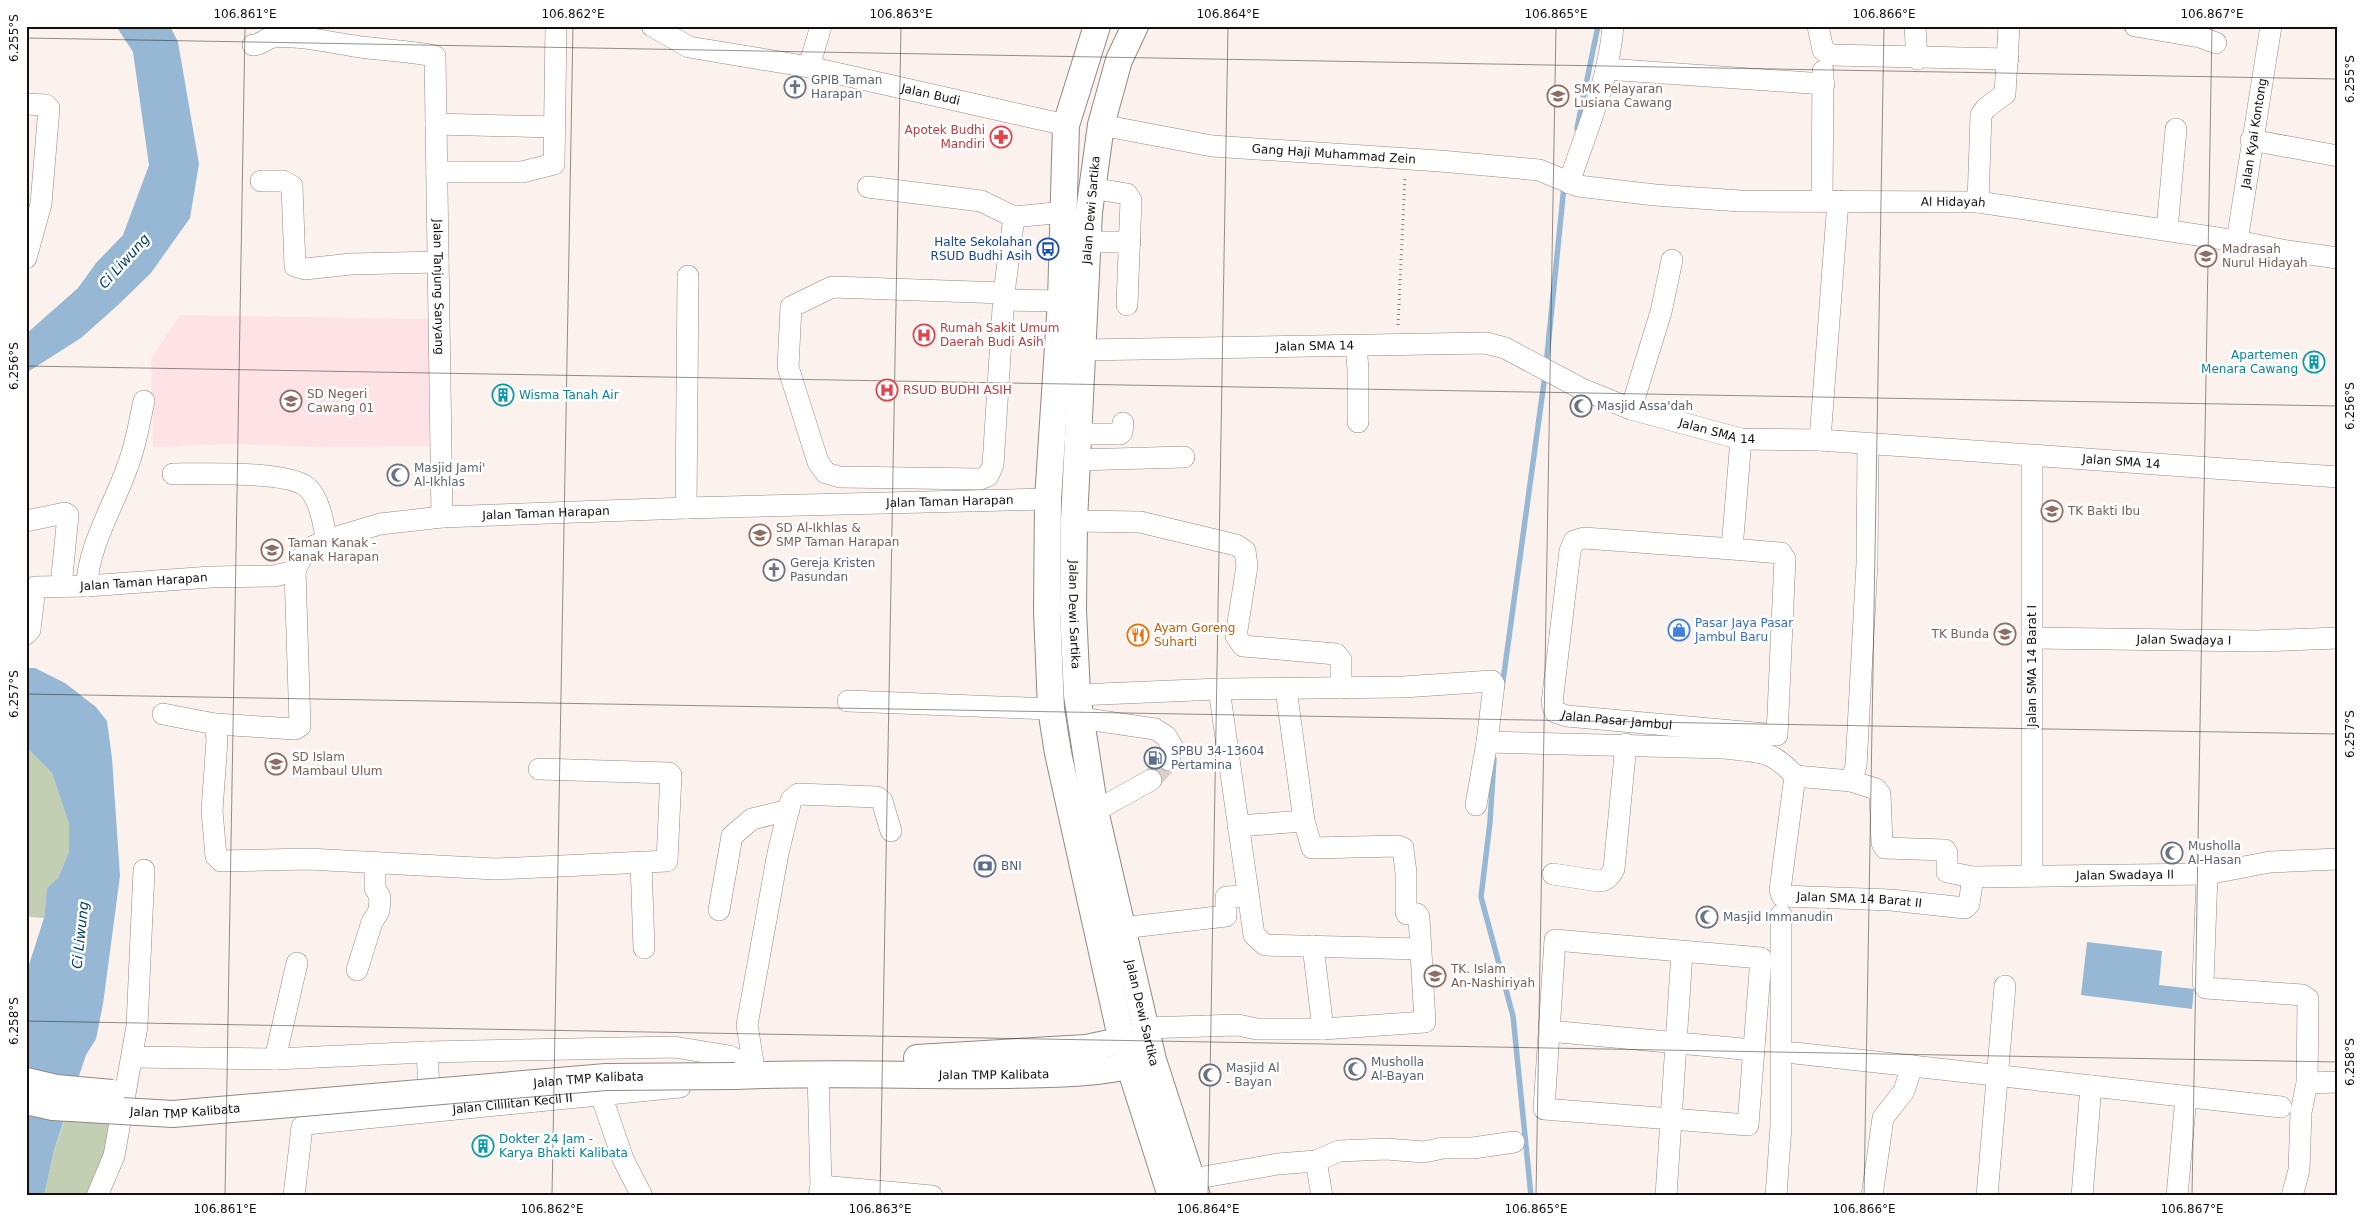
<svg xmlns="http://www.w3.org/2000/svg" width="2364" height="1222" viewBox="0 0 2364 1222" font-family="'DejaVu Sans',sans-serif">
<rect width="100%" height="100%" fill="#fcf2ed"/>
<polygon fill="#fee3e6" points="180,315 429,319 429,446 318,447 232,444 153,447 151,359"/>
<g fill="#c2cfb3">
<polygon points="26,747 52,773 69,824 69,852 58,878 47,888 44,918 30,917 26,908"/>
<polygon points="69,1108 122,1110 97,1196 44,1196 54,1150"/>
</g>
<g fill="#96b8d4">
<polygon points="116,26 170,26 178,42 199,164 190,218 151,273 118,305 81,338 26,373 26,334 78,288 96,263 123,235 149,165 133,52"/>
<polygon points="26,668 35,668 65,683 96,707 107,721 112,758 120,876 103,1004 96,1039 86,1055 54,1150 44,1196 26,1196 26,974 44,918 47,888 58,878 69,852 69,824 52,773 26,747"/>
<polygon points="2087,942 2162,951 2159,985 2194,989 2192,1009 2081,995"/>
</g>
<g fill="none" stroke-linecap="round" stroke-linejoin="round">
<g stroke="#96b8d4" stroke-width="5.5">
<polyline points="1577,128 1598,26"/>
<polyline points="1546,366 1564,186"/>
<polyline points="1502,688 1545,375"/>
<polyline points="1494,759 1490,822 1481,897 1513,1016 1531,1196"/>
</g>
<polyline stroke="#d9d0cc" stroke-width="21" stroke-dasharray="21 11" stroke-linecap="butt" points="1151,780 1169,760"/>
<g stroke="#928985" stroke-width="22">
<g id="minor">
<path id="s1" d="M 652,26 L 689,47 L 809,67 L 1066,125"/>
<polyline points="1818,26 1823,50 1831,55 2008,59"/>
<polyline points="1915,26 1917,59"/>
<polyline points="2135,26 2200,37 2216,43"/>
<path id="s2" d="M 253,45 C 262,45 265,38 274,37 C 301,35 327,42 354,46 C 381,50 408,51 435,56 L 442,517"/>
<polyline points="809,67 821,26"/>
<polyline points="1606,69 1824,84"/>
<polyline points="26,104 46,105 49,108 41,204 26,258"/>
<polyline points="436,124 553,127"/>
<path id="s3" d="M 1101,125 L 1212,146 L 1440,161 L 1539,170 L 1578,186 L 1655,195 L 1740,201 L 1978,202 L 2237,241 L 2287,251 L 2338,258"/>
<polyline points="2251,140 2338,156"/>
<polyline points="437,172 522,172 554,164 556,26"/>
<polyline points="261,181 283,181 292,186 295,266 305,269 351,264 438,262"/>
<path d="M 1569,183 C 1586,131 1609,81 1613,26"/>
<polyline points="868,187 981,201 1014,217 1065,212"/>
<polyline points="1091,188 1127,194 1131,200 1127,305"/>
<polyline points="1822,200 1823,71"/>
<polyline points="1978,202 1981,115 1986,108 2005,94 2009,26"/>
<polyline points="2167,230 2176,129"/>
<path id="s4" d="M 2237,241 L 2271,26"/>
<polyline points="1087,242 1130,242"/>
<polyline points="1004,293 832,287 791,307 788,367 818,462 826,473 840,477 980,479 988,476 993,465 1004,293 1014,217"/>
<polyline points="1004,300 1061,301"/>
<polyline points="1356,346 1358,369 1358,422"/>
<path id="s5" d="M 1083,350 L 1486,343 L 1505,348 L 1582,389 L 1631,409 L 1741,439 L 1820,440 L 2338,477"/>
<polyline points="1631,409 1661,312 1672,260"/>
<polyline points="1078,434 1120,434 1122,432 1123,423"/>
<polyline points="1820,440 1838,201"/>
<polyline points="1077,460 1184,457"/>
<path d="M 173,474 C 199,474 293,470 309,489 C 321,503 323,524 327,540"/>
<polyline points="686,508 688,276"/>
<polyline points="26,521 65,513 68,515 61,586"/>
<polyline points="1074,521 1140,522 1236,545 1245,551 1247,566 1236,636 1243,646 1336,654 1341,660 1341,688"/>
<path id="s6" d="M 1732,549 L 1584,538 L 1574,541 L 1570,551 L 1552,703 L 1555,712 L 1567,716 L 1777,735 L 1785,559 L 1781,553 L 1732,549 L 1741,439"/>
<path d="M 87,586 C 87,548 116,501 128,465 C 136,445 139,423 144,401"/>
<path id="s7" d="M 26,634 L 30,630 L 35,587 L 87,586 L 211,577 L 274,576 L 295,571 L 301,558 L 314,546 L 327,540 L 380,524 L 442,517 L 686,508 L 1048,499"/>
<path id="s8" d="M 2032,638 L 2258,641 L 2338,638"/>
<polyline points="1219,689 1254,935 1265,945 1420,949"/>
<polyline points="1077,695 1219,689 1403,687 1492,681 1494,684 1487,742 1476,805"/>
<polyline points="848,701 1051,709"/>
<polyline points="163,714 215,724 217,740 212,811 216,856 221,861 308,859 495,869 667,861 671,775 669,773 539,769"/>
<polyline points="1080,718 1155,729 1166,736 1173,748 1169,760"/>
<polyline points="215,724 295,729 300,726 295,571"/>
<path id="s9" d="M 1487,742 L 1724,748 C 1758,752 1771,749 1795,776 L 1780,890 L 1782,896 L 1891,900 L 1965,908 L 1969,904 L 1973,877 L 2207,874 L 2270,862 L 2338,859"/>
<polyline points="1795,776 1851,781 1856,766 1867,563 1868,445"/>
<polyline points="1851,781 1876,789 1880,794 1882,843 1885,848 1945,850 1947,853 1947,872 1973,877"/>
<polyline points="1095,811 1151,780"/>
<polyline points="1238,826 1304,821"/>
<polyline points="641,863 644,948"/>
<path d="M 1553,874 L 1598,881 C 1607,881 1610,876 1614,869 L 1626,744"/>
<polyline points="2207,874 2203,983 2206,988 2302,995 2308,999 2307,1083 2301,1112 2299,1170 2292,1196"/>
<polyline points="2032,876 2032,456"/>
<polyline points="719,910 732,836 752,819 789,810"/>
<polyline points="1122,928 1226,916 1226,897 1247,896"/>
<polygon points="1555,940 1761,958 1748,1125 1544,1109"/>
<polyline points="1313,946 1323,1029"/>
<polyline points="357,970 372,922 379,911 380,897 375,888 375,863"/>
<polyline points="1145,1028 1238,1025 1257,1029 1323,1029 1425,1022 1419,917 1417,914 1407,914 1406,912 1406,873 1403,848 1398,846 1312,848 1304,821 1286,689"/>
<polyline points="1549,1031 1754,1050"/>
<polyline points="427,1052 430,1107"/>
<polyline points="1795,1053 2281,1107"/>
<polyline points="132,1057 275,1059 427,1052 674,1047 729,1056 743,1063"/>
<polyline points="275,1059 297,963"/>
<polyline points="753,1062 747,1025 778,853 791,800 798,794 877,797 882,801 891,831"/>
<polyline points="818,1073 821,1186 819,1196"/>
<polyline points="2307,1083 2338,1082"/>
<polyline points="601,1095 623,1159 642,1196"/>
<polyline points="1316,1161 1322,1196"/>
<polyline points="1192,1179 1278,1164 1316,1161 1339,1151 1386,1149 1424,1152 1443,1148 1473,1148 1514,1142"/>
<polyline points="821,1186 932,1196"/>
<polyline points="97,1196 114,1156 137,1026 144,870"/>
<path id="s10" d="M 294,1196 L 302,1127 L 306,1124 L 680,1087"/>
<polyline points="1666,1196 1682,952"/>
<polyline points="1776,1196 1781,1126 1781,915"/>
<polyline points="1872,1196 1883,1118 1904,1091 1912,1066"/>
<polyline points="1987,1196 2005,986"/>
<polyline points="2082,1196 2091,1086"/>
<polyline points="2177,1196 2186,1097"/>
</g>
</g>
<g stroke="#928985" stroke-width="28">
<g id="major">
<polyline points="1097,26 1066,125 1061,301 1048,499 1047,611 1051,709 1058,753 1122,1042 1171,1196"/>
<path id="s11" d="M 1135,26 L 1119,60 L 1101,125 L 1089,212 L 1074,521 L 1073,610 L 1077,695 L 1095,811 L 1153,1060 L 1197,1196"/>
<polyline points="917,1058 1086,1048 1139,1037"/>
<path id="s12" d="M 735,1076 C 824,1072 913,1076 1002,1075 C 1050,1074 1098,1075 1145,1062"/>
</g>
</g>
<polyline stroke="#87807d" stroke-width="3" stroke-dasharray="1 4" stroke-linecap="butt" points="1398,325 1405,177"/>
<use href="#minor" stroke="#fff" stroke-width="21"/>
<use href="#major" stroke="#fff" stroke-width="26"/>
<g stroke="#928985" stroke-width="28" stroke-linecap="butt">
<g id="major-bridge">
<polyline points="26,1081 56,1088 112,1093"/>
<path id="s13" d="M 26,1101 L 53,1107 L 173,1114 L 606,1077 L 735,1076"/>
</g>
</g>
<use href="#major-bridge" stroke="#fff" stroke-width="26"/>
</g>
<path fill="none" stroke="#120f0e" stroke-width="1" stroke-opacity="0.45" d="M 26,38 L 2338,79M 26,366 L 2338,406M 26,694 L 2338,734M 26,1021 L 2338,1062M 225,1196 L 245,26M 552,1196 L 573,26M 880,1196 L 901,26M 1208,1196 L 1228,26M 1536,1196 L 1556,26M 1864,1196 L 1884,26M 2192,1196 L 2212,26"/>
<defs>
<g id="church-ring" transform="scale(1.125)"><circle r="9.5" fill="#fff" stroke="#6b7280" stroke-width="1.5"/><path d="M-1.2-6h2.4v3.5h3.3v2.4h-3.3V6h-2.4V-.1h-3.3v-2.4h3.3Z" fill="#6b7280"/></g>
<g id="school-ring" transform="scale(1.125)"><circle r="9.5" fill="#fff" stroke="#8d6e63" stroke-width="1.5"/><path d="M0-5L7-2L0 1L-7-2ZM-4 1L0 2.5L4 1V4Q0 6-4 4Z" fill="#8d6e63"/></g>
<g id="pharmacy-ring" transform="scale(1.125)"><circle r="9.5" fill="#fff" stroke="#e0444e" stroke-width="1.5"/><path d="M-2-6h4v4h4v4h-4v4h-4v-4h-4v-4h4Z" fill="#e0444e"/></g>
<g id="bus-ring" transform="scale(1.125)"><circle r="9.5" fill="#fff" stroke="#1a4fb4" stroke-width="1.5"/><path d="M-5-6H5V4H4V6H2V4H-2V6H-4V4H-5ZM-3.5-4V0h7V-4ZM-3.5 1.2v1.5H-2V1.2ZM2 1.2v1.5H3.5V1.2Z" fill="#1a4fb4"/></g>
<g id="hospital-ring" transform="scale(1.125)"><circle r="9.5" fill="#fff" stroke="#e0444e" stroke-width="1.5"/><path d="M-5-5h3v3.5h4V-5h3V5h-3V1.5h-4V5h-3Z" fill="#e0444e"/></g>
<g id="building-ring" transform="scale(1.125)"><circle r="9.5" fill="#fff" stroke="#0f9aa8" stroke-width="1.5"/><path d="M-4-6H4V6H1V3H-1V6H-4ZM-2.5-4.3h1.7v1.8h-1.7ZM.8-4.3h1.7v1.8H.8ZM-2.5-1h1.7V.8h-1.7ZM.8-1h1.7V.8H.8Z" fill="#0f9aa8"/></g>
<g id="mosque-ring" transform="scale(1.125)"><circle r="9.5" fill="#fff" stroke="#6b7280" stroke-width="1.5"/><path d="M3.5-4.9A6 6 0 1 0 3.5 4.9A5 5 0 1 1 3.5-4.9Z" fill="#6b7280"/></g>
<g id="shop-ring" transform="scale(1.125)"><circle r="9.5" fill="#fff" stroke="#3f7fe0" stroke-width="1.5"/><path d="M-5-2.5h2.3a2.7 3.5 0 0 1 5.4 0H5L5.5 6h-11ZM-1.5-2.5h3a1.5 2.3 0 0 0-3 0Z" fill="#3f7fe0"/></g>
<g id="restaurant-ring" transform="scale(1.125)"><circle r="9.5" fill="#fff" stroke="#e8710a" stroke-width="1.5"/><path d="M-5-6h1v4h1v-4h1v4h1v-4h1v5L-1.5 .5V6h-2V.5L-5-1ZM5-6V6H3V1.5H1.5Q1.5-4 5-6Z" fill="#e8710a"/></g>
<g id="fuel-ring" transform="scale(1.125)"><circle r="9.5" fill="#fff" stroke="#5c6f8a" stroke-width="1.5"/><path d="M-5.5-6h7V0h2V4h1.3V-2.5L3-4.5l.8-.8L6-3V5H2.5V1h-1V6h-7ZM-4.2-4.7v3.2H.2V-4.7Z" fill="#5c6f8a"/></g>
<g id="bank-ring" transform="scale(1.125)"><circle r="9.5" fill="#fff" stroke="#5c6f8a" stroke-width="1.5"/><path d="M-6-4H6V4H-6ZM0-2.3a2.3 2.3 0 1 0 0 4.6a2.3 2.3 0 1 0 0-4.6Z" fill="#5c6f8a"/></g>
</defs>
<g fill-rule="evenodd">
<use href="#church-ring" x="795" y="87"/>
<use href="#school-ring" x="1558" y="96"/>
<use href="#pharmacy-ring" x="1001" y="137"/>
<use href="#bus-ring" x="1048" y="249"/>
<use href="#school-ring" x="2206" y="256"/>
<use href="#hospital-ring" x="924" y="335"/>
<use href="#building-ring" x="2314" y="362"/>
<use href="#hospital-ring" x="887" y="390"/>
<use href="#building-ring" x="503" y="395"/>
<use href="#school-ring" x="291" y="401"/>
<use href="#mosque-ring" x="1581" y="406"/>
<use href="#mosque-ring" x="398" y="475"/>
<use href="#school-ring" x="2052" y="511"/>
<use href="#school-ring" x="760" y="535"/>
<use href="#school-ring" x="272" y="550"/>
<use href="#church-ring" x="774" y="570"/>
<use href="#shop-ring" x="1679" y="630"/>
<use href="#school-ring" x="2005" y="634"/>
<use href="#restaurant-ring" x="1138" y="635"/>
<use href="#fuel-ring" x="1155" y="758"/>
<use href="#school-ring" x="276" y="764"/>
<use href="#mosque-ring" x="2172" y="853"/>
<use href="#bank-ring" x="985" y="866"/>
<use href="#mosque-ring" x="1707" y="917"/>
<use href="#school-ring" x="1435" y="976"/>
<use href="#mosque-ring" x="1355" y="1069"/>
<use href="#mosque-ring" x="1210" y="1075"/>
<use href="#building-ring" x="483" y="1146"/>
</g>
<g text-anchor="middle" stroke-width="5" stroke-linejoin="round" paint-order="stroke">
<g font-size="12" fill="#5b616d" stroke="#fff" text-anchor="start">
<text x="811" y="84">GPIB Taman<tspan x="811" dy="14">Harapan</tspan></text>
<text x="1597" y="410">Masjid Assa'dah</text>
<text x="414" y="472">Masjid Jami'<tspan x="414" dy="14">Al-Ikhlas</tspan></text>
<text x="790" y="567">Gereja Kristen<tspan x="790" dy="14">Pasundan</tspan></text>
<text x="2188" y="850">Musholla<tspan x="2188" dy="14">Al-Hasan</tspan></text>
<text x="1723" y="921">Masjid Immanudin</text>
<text x="1371" y="1066">Musholla<tspan x="1371" dy="14">Al-Bayan</tspan></text>
<text x="1226" y="1072">Masjid Al<tspan x="1226" dy="14">- Bayan</tspan></text>
</g>
<g font-size="12" fill="#785e54" stroke="#fff" text-anchor="start">
<text x="1574" y="93">SMK Pelayaran<tspan x="1574" dy="14">Lusiana Cawang</tspan></text>
<text x="2222" y="253">Madrasah<tspan x="2222" dy="14">Nurul Hidayah</tspan></text>
<text x="307" y="398">SD Negeri<tspan x="307" dy="14">Cawang 01</tspan></text>
<text x="2068" y="515">TK Bakti Ibu</text>
<text x="776" y="532">SD Al-Ikhlas &amp;<tspan x="776" dy="14">SMP Taman Harapan</tspan></text>
<text x="288" y="547">Taman Kanak -<tspan x="288" dy="14">kanak Harapan</tspan></text>
<text x="1989" y="638" text-anchor="end">TK Bunda</text>
<text x="292" y="761">SD Islam<tspan x="292" dy="14">Mambaul Ulum</tspan></text>
<text x="1451" y="973">TK. Islam<tspan x="1451" dy="14">An-Nashiriyah</tspan></text>
</g>
<g font-size="12" fill="#120f0e" stroke="#fff">
<text dy="4" stroke="none"><textPath href="#s1" startOffset="289">Jalan Budi</textPath></text>
<text dy="4" stroke="none"><textPath href="#s4" startOffset="109">Jalan Kyai Kontong</textPath></text>
<text dy="4" stroke="none"><textPath href="#s3" startOffset="235">Gang Haji Muhammad Zein</textPath></text>
<text dy="4" stroke="none"><textPath href="#s3" startOffset="859">Al Hidayah</textPath></text>
<text transform="translate(1091 210) rotate(-85)" y="4">Jalan Dewi Sartika</text>
<text dy="4" stroke="none"><textPath href="#s2" startOffset="416">Jalan Tanjung Sanyang</textPath></text>
<text dy="4" stroke="none"><textPath href="#s5" startOffset="232">Jalan SMA 14</textPath></text>
<text dy="4" stroke="none"><textPath href="#s5" startOffset="652">Jalan SMA 14</textPath></text>
<text dy="4" stroke="none"><textPath href="#s5" startOffset="1058">Jalan SMA 14</textPath></text>
<text dy="4" stroke="none"><textPath href="#s7" startOffset="982">Jalan Taman Harapan</textPath></text>
<text dy="4" stroke="none"><textPath href="#s7" startOffset="578">Jalan Taman Harapan</textPath></text>
<text dy="4" stroke="none"><textPath href="#s7" startOffset="158">Jalan Taman Harapan</textPath></text>
<text dy="4" stroke="none"><textPath href="#s11" startOffset="596">Jalan Dewi Sartika</textPath></text>
<text dy="4" stroke="none"><textPath href="#s8" startOffset="152">Jalan Swadaya I</textPath></text>
<text transform="translate(2032 666) rotate(-90)" y="4">Jalan SMA 14 Barat I</text>
<text dy="4" stroke="none"><textPath href="#s6" startOffset="395">Jalan Pasar Jambul</textPath></text>
<text dy="4" stroke="none"><textPath href="#s9" startOffset="806">Jalan Swadaya II</textPath></text>
<text dy="4" stroke="none"><textPath href="#s9" startOffset="515">Jalan SMA 14 Barat II</textPath></text>
<text dy="4" stroke="none"><textPath href="#s11" startOffset="1001">Jalan Dewi Sartika</textPath></text>
<text dy="4" stroke="none"><textPath href="#s12" startOffset="259">Jalan TMP Kalibata</textPath></text>
<text dy="4" stroke="none"><textPath href="#s13" startOffset="565">Jalan TMP Kalibata</textPath></text>
<text dy="4" stroke="none"><textPath href="#s10" startOffset="282">Jalan Cililitan Kecil II</textPath></text>
<text dy="4" stroke="none"><textPath href="#s13" startOffset="160">Jalan TMP Kalibata</textPath></text>
</g>
<g font-size="12" fill="#be3a42" stroke="#fff" text-anchor="start">
<text x="985" y="134" text-anchor="end">Apotek Budhi<tspan x="985" dy="14">Mandiri</tspan></text>
<text x="940" y="332">Rumah Sakit Umum<tspan x="940" dy="14">Daerah Budi Asih</tspan></text>
<text x="903" y="394">RSUD BUDHI ASIH</text>
</g>
<g font-size="12" fill="#164399" stroke="#fff" text-anchor="end">
<text x="1032" y="246">Halte Sekolahan<tspan x="1032" dy="14">RSUD Budhi Asih</tspan></text>
</g>
<g font-size="12" fill="#0d838f" stroke="#fff" text-anchor="start">
<text x="2298" y="359" text-anchor="end">Apartemen<tspan x="2298" dy="14">Menara Cawang</tspan></text>
<text x="519" y="399">Wisma Tanah Air</text>
<text x="499" y="1143">Dokter 24 Jam -<tspan x="499" dy="14">Karya Bhakti Kalibata</tspan></text>
</g>
<g font-size="12" fill="#366cbe" stroke="#fff" text-anchor="start">
<text x="1695" y="627">Pasar Jaya Pasar<tspan x="1695" dy="14">Jambul Baru</tspan></text>
</g>
<g font-size="12" fill="#c56008" stroke="#fff" text-anchor="start">
<text x="1154" y="632">Ayam Goreng<tspan x="1154" dy="14">Suharti</tspan></text>
</g>
<g font-size="12" fill="#4e5e75" stroke="#fff" text-anchor="start">
<text x="1171" y="755">SPBU 34-13604<tspan x="1171" dy="14">Pertamina</tspan></text>
<text x="1001" y="870">BNI</text>
</g>
<g font-size="14" font-style="italic" fill="#013e63" stroke="#fff">
<text transform="translate(124 261) rotate(-48)" y="5">Ci Liwung</text>
<text transform="translate(80 935) rotate(-84)" y="5">Ci Liwung</text>
</g>
</g>
<rect width="2364" height="1222" fill="none" stroke="#ffffff" stroke-width="55"/>
<rect x="28" y="28" width="2308" height="1166" fill="none" stroke="#120f0e" stroke-width="2"/>
<g font-size="12" text-anchor="middle" fill="#120f0e">
<text x="245" y="18">106.861°E</text>
<text x="573" y="18">106.862°E</text>
<text x="901" y="18">106.863°E</text>
<text x="1228" y="18">106.864°E</text>
<text x="1556" y="18">106.865°E</text>
<text x="1884" y="18">106.866°E</text>
<text x="2212" y="18">106.867°E</text>
<text transform="translate(14 38) rotate(-90)" y="4">6.255°S</text>
<text transform="translate(2350 79) rotate(-90)" y="4">6.255°S</text>
<text transform="translate(14 366) rotate(-90)" y="4">6.256°S</text>
<text transform="translate(2350 406) rotate(-90)" y="4">6.256°S</text>
<text transform="translate(14 694) rotate(-90)" y="4">6.257°S</text>
<text transform="translate(2350 734) rotate(-90)" y="4">6.257°S</text>
<text transform="translate(14 1021) rotate(-90)" y="4">6.258°S</text>
<text transform="translate(2350 1062) rotate(-90)" y="4">6.258°S</text>
<text x="225" y="1213">106.861°E</text>
<text x="552" y="1213">106.862°E</text>
<text x="880" y="1213">106.863°E</text>
<text x="1208" y="1213">106.864°E</text>
<text x="1536" y="1213">106.865°E</text>
<text x="1864" y="1213">106.866°E</text>
<text x="2192" y="1213">106.867°E</text>
</g>
</svg>
